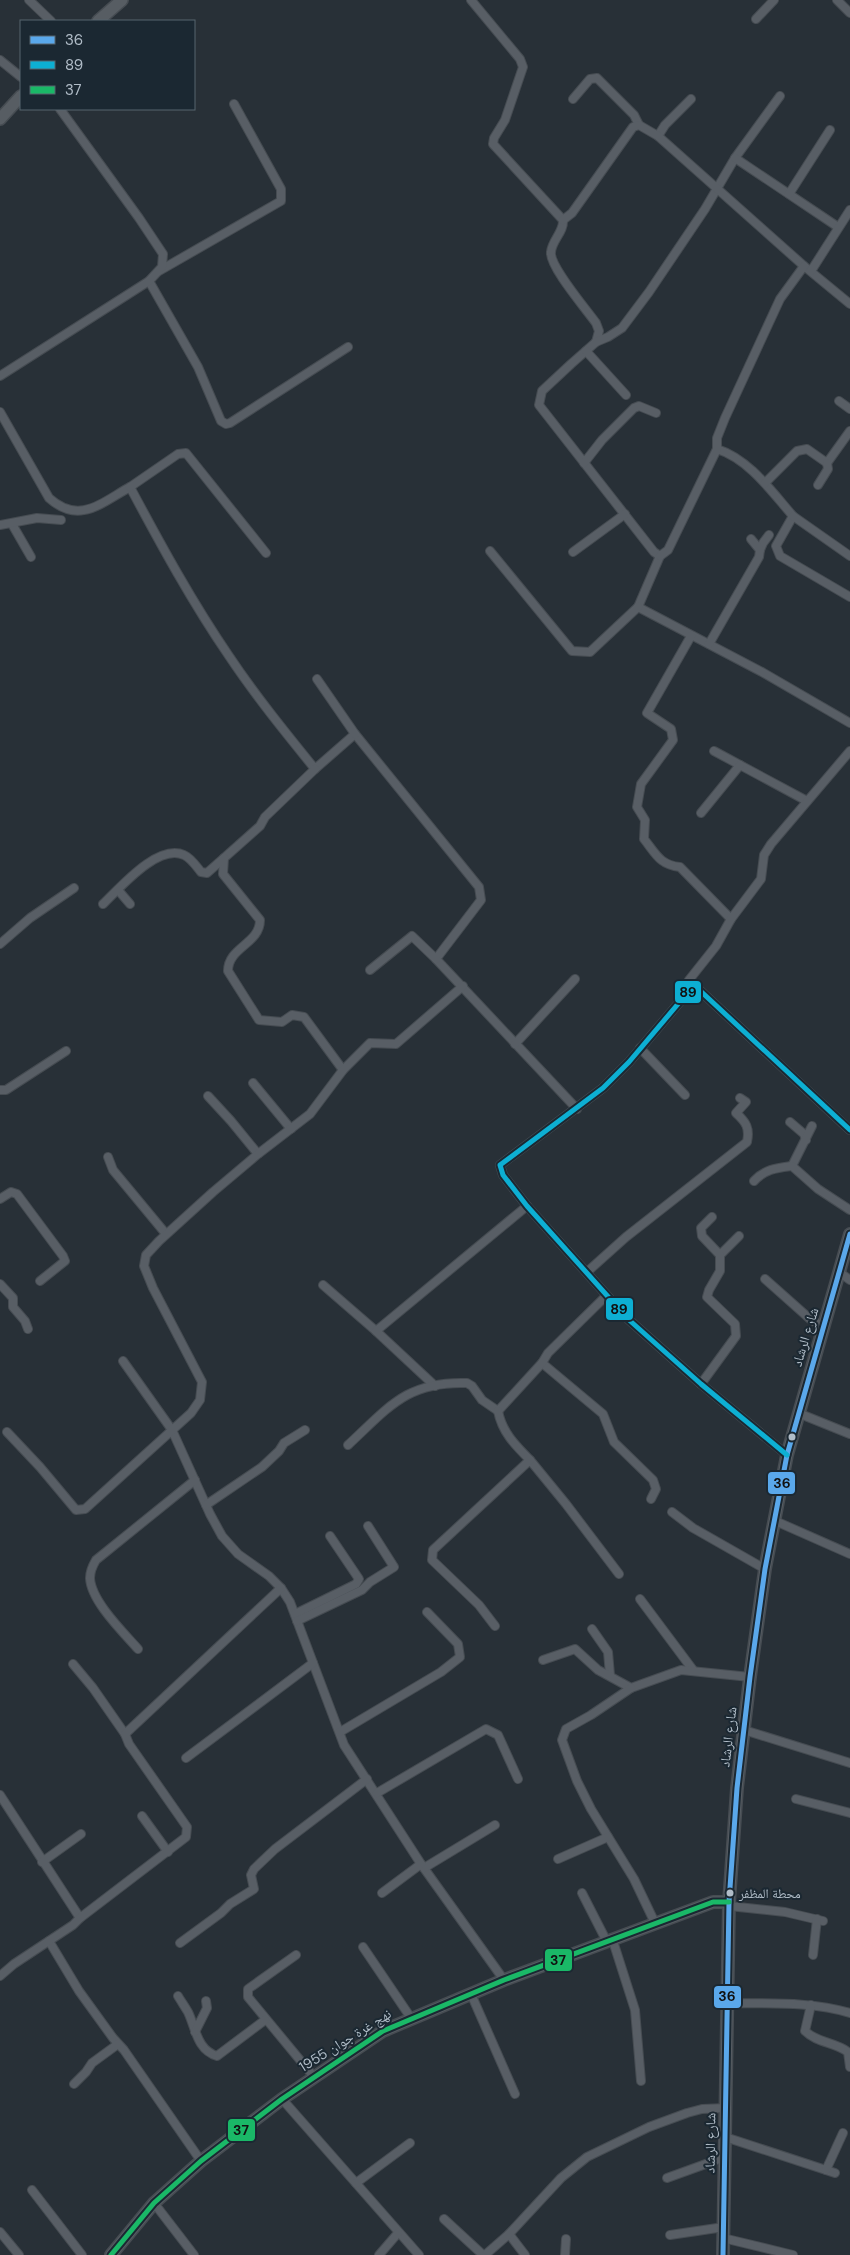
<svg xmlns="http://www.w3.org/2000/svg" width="850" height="2255" viewBox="0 0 850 2255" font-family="'DM Sans','Noto Naskh Arabic',sans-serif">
<rect width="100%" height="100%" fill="#283037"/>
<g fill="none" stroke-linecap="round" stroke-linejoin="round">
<g stroke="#464c52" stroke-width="10">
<g id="street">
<polyline points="29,0 51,21"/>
<path d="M 471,0 L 520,59 L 523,67 L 505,120 L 494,138 L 493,144 L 563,220 C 564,232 552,240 551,252 C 549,266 586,309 596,323 L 599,331 L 596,342"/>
<polyline points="837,0 850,13"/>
<polyline points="756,19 774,0"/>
<polyline points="0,60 21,77"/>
<polyline points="780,96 735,158 705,209 649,292 622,328 608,337 596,342 571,364 542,391 539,405 654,552 660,556 638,607 762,672 850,723"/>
<polyline points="573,99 590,79 597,78 634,115 639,125"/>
<polyline points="658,136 665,125 691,99"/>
<polyline points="735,158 838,227"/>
<polyline points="789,194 830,130"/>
<polyline points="563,220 572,213 633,127 639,125 658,136 804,266 850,304"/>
<polyline points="159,271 281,201 281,189 234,104"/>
<polyline points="811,271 850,210"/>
<polyline points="149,281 198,367 221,421 226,424 230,423 348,347"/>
<polyline points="586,351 626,395"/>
<polyline points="0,376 149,281 162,267 163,254 139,218 60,109"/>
<polyline points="839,401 850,409"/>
<path d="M 0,412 L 49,498 C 79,525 101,503 130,487 C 161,545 192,602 229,656 C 255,695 285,732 315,769 L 355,734 L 479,887 L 481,900 L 436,959 L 577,1109"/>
<path d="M 717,449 C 749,459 772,492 793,516 L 776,546 L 780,556 L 850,597"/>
<polyline points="584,463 602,440 634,408 639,406 656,413"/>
<polyline points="765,483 797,451 807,449 827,463 850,431"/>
<polyline points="818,485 828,469 827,463"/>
<polyline points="130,487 178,454 186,453 266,553"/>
<polyline points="793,516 850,556"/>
<polyline points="12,524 31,557"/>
<polyline points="0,525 37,518 61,520"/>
<polyline points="760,550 763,543 769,535"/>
<polyline points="490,551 572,651 590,652 638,607"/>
<polyline points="573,552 625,514"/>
<polyline points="660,556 668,550 717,449 717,438 725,418 780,299 804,266"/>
<path d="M 691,636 L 647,713 L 671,729 L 673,740 L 641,784 L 637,807 L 645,820 L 644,839 C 656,854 660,865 680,867 L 731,919"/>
<polyline points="709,644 759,557 760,550 751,539"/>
<polyline points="317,679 355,734"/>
<polyline points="714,751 807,801"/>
<path d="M 315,769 L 265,817 L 260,826 L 224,858 L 223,874 L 260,920 C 260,944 228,947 228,971 L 259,1020 L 282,1022 L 292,1015 L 304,1017 L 343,1070"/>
<polyline points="701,813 740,765"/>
<polyline points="118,890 130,904"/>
<path d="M 103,904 C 120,888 158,843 184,855 C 191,858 196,866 201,872 L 207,873 L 224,858"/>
<polyline points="0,944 30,918 74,888"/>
<polyline points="370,970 412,936 436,959"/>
<polyline points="694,985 689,980 716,946 731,919 761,879 764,855 771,844 850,751"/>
<polyline points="515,1044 575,979"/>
<polyline points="640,1048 685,1095"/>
<polyline points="253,1083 291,1129"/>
<polyline points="0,1090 6,1090 66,1051"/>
<polyline points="208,1096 231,1121 258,1154"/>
<polyline points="790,1122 804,1134 806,1140"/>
<polyline points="108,1157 113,1170 166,1234"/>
<polyline points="792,1166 812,1126"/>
<path d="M 754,1181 C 765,1169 777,1168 792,1166 L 818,1189 L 850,1210"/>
<polyline points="0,1199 11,1192 17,1194 63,1256 65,1261 40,1281"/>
<polyline points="720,1255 739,1236"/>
<path d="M 587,1272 L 626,1237 L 747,1142 C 750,1128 746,1122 736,1113 L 746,1102 L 740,1098"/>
<polyline points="839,1272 850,1280"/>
<polyline points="765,1279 810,1319 824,1327"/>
<polyline points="0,1284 13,1298 13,1307 25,1321 28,1329"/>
<polyline points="323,1285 376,1331"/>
<polyline points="123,1361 172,1430 210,1514 222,1536 238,1554 269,1576 281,1588 290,1602 344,1745 421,1864 504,1980"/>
<polyline points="542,1363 603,1414 614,1442 653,1480 656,1489 651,1499"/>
<polyline points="701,1384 736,1336 735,1324 707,1297 709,1290 720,1271 720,1255 702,1236 701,1228 712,1217"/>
<polyline points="435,1386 376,1331 527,1206"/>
<polyline points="798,1413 850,1434"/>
<polyline points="7,1432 40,1467 76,1510 85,1509 191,1413 200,1400 202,1382 153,1288 144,1266 146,1255 159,1241 213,1192 258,1154 310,1114 343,1070 370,1043 396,1044 463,986"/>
<path d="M 348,1445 C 389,1407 407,1381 467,1383 L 472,1386 L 482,1400 L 498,1411 L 542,1363 L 548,1353 L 606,1296"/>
<polyline points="787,1455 701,1384 628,1319 527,1206 503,1175 500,1165 603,1088 629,1062 694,985 850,1130"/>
<polyline points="530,1460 566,1504 619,1574"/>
<polyline points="206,1505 262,1467 279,1451 284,1443 305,1430"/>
<polyline points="672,1512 693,1528 765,1569"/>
<polyline points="773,1520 850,1554"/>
<polyline points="640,1599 693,1670"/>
<polyline points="295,1614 356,1584 359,1579 330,1536"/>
<polyline points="297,1621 362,1590 370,1582 394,1567 368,1526"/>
<path d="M 495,1626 L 479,1605 L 432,1560 L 433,1550 L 530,1460 C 515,1445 502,1432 498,1411"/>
<polyline points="592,1629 608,1652 610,1675"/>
<path d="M 138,1649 C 123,1632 91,1601 90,1578 C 90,1572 93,1565 96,1560 L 195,1480"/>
<polyline points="543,1660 575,1649 598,1670 631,1688 681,1670 750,1677"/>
<polyline points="73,1664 93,1688 125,1734"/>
<polyline points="631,1688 591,1715 566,1729 562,1740 577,1781 591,1809 634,1879 655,1923"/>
<polyline points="744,1730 850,1763"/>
<polyline points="340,1732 441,1672 460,1657 458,1644 427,1612"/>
<polyline points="186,1758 313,1663"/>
<polyline points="377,1793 486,1729 498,1735 518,1779"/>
<polyline points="0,1795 80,1918"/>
<polyline points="796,1799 850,1813"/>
<polyline points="142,1816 168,1852"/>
<polyline points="558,1859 608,1837"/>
<polyline points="42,1862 81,1834"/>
<polyline points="424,1868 495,1825"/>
<polyline points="382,1893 421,1864"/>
<polyline points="582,1893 606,1940"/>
<polyline points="729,1906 785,1912 823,1921"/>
<polyline points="612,1938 635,2010 641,2081"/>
<polyline points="49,1941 79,1991 113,2038 124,2050 201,2161"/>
<polyline points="180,1943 221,1913 230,1904 254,1889 251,1875 254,1869 275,1849 367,1779"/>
<polyline points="363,1947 411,2018"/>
<polyline points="296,1955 248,1989 248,1997 314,2077"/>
<polyline points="813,1955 817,1919"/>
<polyline points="0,1976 14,1964 73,1925 80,1918 186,1837 187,1827 129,1744 125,1734 281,1588"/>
<polyline points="471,1994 515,2094"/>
<path d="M 178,1996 C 181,2001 185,2007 188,2012 C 196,2029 197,2050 217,2056 L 265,2020"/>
<path d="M 726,2003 C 767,2004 810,2001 850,2013"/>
<path d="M 811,2005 L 805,2031 C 817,2043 835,2042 848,2052 L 850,2067"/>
<polyline points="195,2032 207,2008 206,2001"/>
<polyline points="74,2084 86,2072 92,2063 118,2044"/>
<polyline points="282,2099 419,2255"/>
<polyline points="725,2137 835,2173"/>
<polyline points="826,2170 843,2133"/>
<polyline points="667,2178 725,2157"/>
<polyline points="356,2183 410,2143"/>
<polyline points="32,2190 82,2255"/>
<polyline points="154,2203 194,2255"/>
<polyline points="444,2219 483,2255"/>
<polyline points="0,2232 19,2255"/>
<polyline points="509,2234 525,2255"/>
<polyline points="670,2235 724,2227"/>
<polyline points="723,2238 793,2255"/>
<polyline points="379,2255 398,2233"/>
<polyline points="485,2255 509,2234 561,2178 587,2157 649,2127 687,2113 702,2109 726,2108"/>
<polyline points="565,2255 566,2239"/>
</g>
</g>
<g stroke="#464c52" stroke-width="14">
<g id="secondary">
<polyline points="98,21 122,0"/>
<polyline points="0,119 21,96"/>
<polyline points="111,2255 154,2203 201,2161 282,2099 383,2031 504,1980 713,1902 729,1902"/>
<polyline points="723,2255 729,1902 737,1788 750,1677 765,1569 787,1455 850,1234"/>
</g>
</g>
<use href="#street" stroke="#585e65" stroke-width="8"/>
<use href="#secondary" stroke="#575d63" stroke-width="11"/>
<g stroke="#1b2832" stroke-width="9">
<polyline id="bus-1" points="723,2255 729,1902 737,1788 750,1677 765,1569 787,1455 850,1234"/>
</g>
<g stroke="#1b2832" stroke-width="9">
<polyline id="bus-2" points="787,1455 701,1384 628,1319 527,1206 503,1175 500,1165 603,1088 629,1062 694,985 850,1130"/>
</g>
<g stroke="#1b2832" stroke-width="9">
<polyline id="bus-3" points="111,2255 154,2203 201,2161 282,2099 383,2031 504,1980 713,1902 729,1902"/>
</g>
<use href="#bus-1" stroke="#5aa8eb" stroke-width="5"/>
<use href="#bus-2" stroke="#0dafd3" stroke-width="5"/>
<use href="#bus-3" stroke="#1ab867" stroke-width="5"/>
</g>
<g fill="#b1bdc8" stroke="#1b2832" stroke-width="2">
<circle cx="792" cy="1437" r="4.5"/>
<circle cx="730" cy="1893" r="4.5"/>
</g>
<g text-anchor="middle" stroke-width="4" stroke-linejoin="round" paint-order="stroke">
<g font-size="13" fill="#b1bdc8" stroke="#1b2832" text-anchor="start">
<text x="739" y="1898">محطة المظفر</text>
</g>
<g font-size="14" fill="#b1bdc8" stroke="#1b2832">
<text transform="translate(805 1337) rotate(-73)" y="5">شارع الرشاد</text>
<text transform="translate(728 1737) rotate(-83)" y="5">شارع الرشاد</text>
<text transform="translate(345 2040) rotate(-32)" y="5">نهج غرة جوان 1955</text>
<text transform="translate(710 2143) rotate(-89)" y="5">شارع الرشاد</text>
</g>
</g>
<g stroke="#1b2832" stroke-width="2">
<rect x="674" y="980" width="28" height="24" rx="5" fill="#0dafd3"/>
<rect x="605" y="1297" width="29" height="24" rx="5" fill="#0dafd3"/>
<rect x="767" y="1471" width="29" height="24" rx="5" fill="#5aa8eb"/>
<rect x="544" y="1948" width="29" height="24" rx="5" fill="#1ab867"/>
<rect x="713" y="1985" width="29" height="24" rx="5" fill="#5aa8eb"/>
<rect x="227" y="2118" width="29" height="24" rx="5" fill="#1ab867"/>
</g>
<g font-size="14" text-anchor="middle" font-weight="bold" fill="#111">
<text x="688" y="997">89</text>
<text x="619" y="1314">89</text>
<text x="782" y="1488">36</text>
<text x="558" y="1965">37</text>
<text x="727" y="2001">36</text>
<text x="241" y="2135">37</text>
</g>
<rect x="20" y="20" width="175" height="90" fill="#1b2832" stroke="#57646e"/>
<rect x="30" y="36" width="25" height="8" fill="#5aa8eb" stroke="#57646e"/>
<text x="65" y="45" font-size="15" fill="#b1bdc8">36</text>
<rect x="30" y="61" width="25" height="8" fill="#0dafd3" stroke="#57646e"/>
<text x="65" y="70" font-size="15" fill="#b1bdc8">89</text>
<rect x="30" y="86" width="25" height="8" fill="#1ab867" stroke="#57646e"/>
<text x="65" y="95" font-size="15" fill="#b1bdc8">37</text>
</svg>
